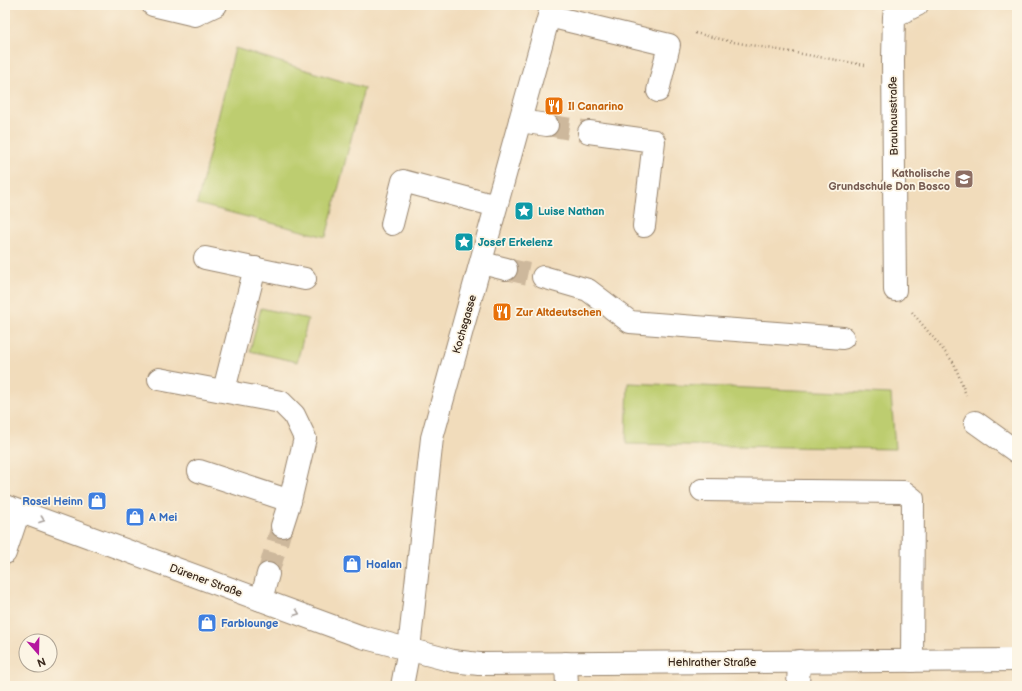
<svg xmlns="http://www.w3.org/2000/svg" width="1022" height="691" viewBox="0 0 1022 691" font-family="'Balsamiq Sans',sans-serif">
<rect width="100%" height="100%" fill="#fcf5e5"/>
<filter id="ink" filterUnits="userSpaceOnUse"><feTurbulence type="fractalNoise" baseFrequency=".025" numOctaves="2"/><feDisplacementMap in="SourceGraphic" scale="8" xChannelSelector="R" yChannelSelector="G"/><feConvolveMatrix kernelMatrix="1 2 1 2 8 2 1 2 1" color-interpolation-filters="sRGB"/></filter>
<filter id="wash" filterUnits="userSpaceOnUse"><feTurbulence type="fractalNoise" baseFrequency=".012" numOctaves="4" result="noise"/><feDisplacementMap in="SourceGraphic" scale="16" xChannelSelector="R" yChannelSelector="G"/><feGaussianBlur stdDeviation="0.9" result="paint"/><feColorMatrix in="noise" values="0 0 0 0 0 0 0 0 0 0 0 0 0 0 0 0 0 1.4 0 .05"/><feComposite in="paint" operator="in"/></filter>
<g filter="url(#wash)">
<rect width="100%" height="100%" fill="#f1dcbb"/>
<g fill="#bdcd70" stroke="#7c7c47">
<polygon points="235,48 364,88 326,237 197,204"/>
<polygon points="261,308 308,319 297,362 250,351"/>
<polygon points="628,383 891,394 895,449 626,444"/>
</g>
</g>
<g filter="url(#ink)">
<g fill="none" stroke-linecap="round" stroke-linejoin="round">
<g stroke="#cdb89c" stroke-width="22" stroke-dasharray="22 11" stroke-linecap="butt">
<polyline points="547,125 589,132"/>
<polyline points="506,269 543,277"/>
<polyline points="268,574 282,526"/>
</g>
<g stroke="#96836c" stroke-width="24">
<g id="minor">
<polyline points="153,5 195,15 216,5"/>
<polyline points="549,16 669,45 658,91"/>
<polyline points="520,121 547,125"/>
<polyline points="589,132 654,141 644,226"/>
<polyline points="392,224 403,181 496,206"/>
<polyline points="205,258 305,279"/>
<polyline points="482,263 506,269"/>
<polyline points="543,277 588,290 630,322 843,338"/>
<polyline points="895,290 893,60 894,16 917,5"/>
<polyline points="159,379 281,402 294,415 305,438 290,501 199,471"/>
<polyline points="224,390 255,268"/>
<polyline points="975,422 1017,452"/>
<polyline points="702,490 904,492 913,499 912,661"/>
<polyline points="5,506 362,637 453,661 479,664 1017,660"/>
<polyline points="282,526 290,501"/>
<polyline points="5,553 19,511"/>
<polyline points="261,600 268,574"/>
<polyline points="566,663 567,686"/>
<polyline points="402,686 409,649 432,438 552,5"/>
<polyline points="798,686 799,661"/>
</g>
</g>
<g stroke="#96836c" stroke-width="2.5" stroke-dasharray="1 3" stroke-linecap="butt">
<polyline points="695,33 733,42 865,65"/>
<polyline points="912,312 954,363 966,395"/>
</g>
<use href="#minor" stroke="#fff" stroke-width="22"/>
</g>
<defs><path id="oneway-chevron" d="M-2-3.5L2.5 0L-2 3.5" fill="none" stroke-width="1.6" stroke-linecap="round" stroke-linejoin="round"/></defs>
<g stroke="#a79f9a">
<use href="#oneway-chevron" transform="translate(42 520) rotate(20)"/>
<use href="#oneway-chevron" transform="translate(297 613) rotate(20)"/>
</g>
</g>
<defs>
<g id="restaurant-square" transform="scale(1)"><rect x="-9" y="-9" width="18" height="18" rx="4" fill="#e8710a" stroke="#fcf5e5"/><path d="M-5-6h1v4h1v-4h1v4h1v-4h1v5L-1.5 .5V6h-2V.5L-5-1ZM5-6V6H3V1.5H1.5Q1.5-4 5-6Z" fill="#fff"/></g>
<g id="school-square" transform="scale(1)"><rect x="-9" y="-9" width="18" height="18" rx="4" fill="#8d6e63" stroke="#fcf5e5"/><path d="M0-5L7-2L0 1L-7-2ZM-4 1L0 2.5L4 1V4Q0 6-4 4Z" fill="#fff"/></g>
<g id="sight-square" transform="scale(1)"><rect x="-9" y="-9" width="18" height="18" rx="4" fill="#0f9aa8" stroke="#fcf5e5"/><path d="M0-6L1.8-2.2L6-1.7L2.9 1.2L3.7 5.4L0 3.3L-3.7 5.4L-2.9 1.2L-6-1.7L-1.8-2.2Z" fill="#fff"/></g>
<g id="shop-square" transform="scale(1)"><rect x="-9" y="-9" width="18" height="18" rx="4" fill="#3f7fe0" stroke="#fcf5e5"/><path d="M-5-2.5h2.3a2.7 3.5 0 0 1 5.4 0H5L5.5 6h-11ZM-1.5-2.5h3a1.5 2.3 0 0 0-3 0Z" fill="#fff"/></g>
</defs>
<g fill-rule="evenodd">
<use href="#restaurant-square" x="554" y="106"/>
<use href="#school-square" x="964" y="179"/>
<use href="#sight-square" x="524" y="211"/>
<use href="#sight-square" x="464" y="242"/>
<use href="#restaurant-square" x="502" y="312"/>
<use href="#shop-square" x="97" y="501"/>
<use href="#shop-square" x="135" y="517"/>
<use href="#shop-square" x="352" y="564"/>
<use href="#shop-square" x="207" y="623"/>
</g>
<g text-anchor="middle" stroke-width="3.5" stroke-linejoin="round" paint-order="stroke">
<g font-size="11" font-weight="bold" fill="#c56008" stroke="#fcf5e5" text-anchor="start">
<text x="568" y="110">Il Canarino</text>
<text x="516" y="316">Zur Altdeutschen</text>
</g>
<g font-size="11" fill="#3b2a1e" stroke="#fcf5e5">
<text transform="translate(893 116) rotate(-91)" y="4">Brauhausstraße</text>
<text transform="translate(464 324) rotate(-74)" y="4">Kochsgasse</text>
<text transform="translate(206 580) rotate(20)" y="4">Dürener Straße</text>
<text x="712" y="666">Hehlrather Straße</text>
</g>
<g font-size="11" font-weight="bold" fill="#785e54" stroke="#fcf5e5" text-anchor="end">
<text x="950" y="177">Katholische<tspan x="950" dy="13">Grundschule Don Bosco</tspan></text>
</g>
<g font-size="11" font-weight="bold" fill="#0d838f" stroke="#fcf5e5" text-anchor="start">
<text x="538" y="215">Luise Nathan</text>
<text x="478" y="246">Josef Erkelenz</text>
</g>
<g font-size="11" font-weight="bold" fill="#366cbe" stroke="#fcf5e5" text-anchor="start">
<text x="83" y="505" text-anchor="end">Rosel Heinn</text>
<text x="149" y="521">A Mei</text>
<text x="366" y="568">Hoalan</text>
<text x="221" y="627">Farblounge</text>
</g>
</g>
<rect width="1022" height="691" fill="none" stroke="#fcf5e5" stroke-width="20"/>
<g transform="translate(38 653) rotate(160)"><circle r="19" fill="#fcf5e5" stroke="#afa495"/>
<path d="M0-3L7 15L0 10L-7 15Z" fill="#b5179e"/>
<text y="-6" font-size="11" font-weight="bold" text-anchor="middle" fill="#3b2a1e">N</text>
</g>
</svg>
